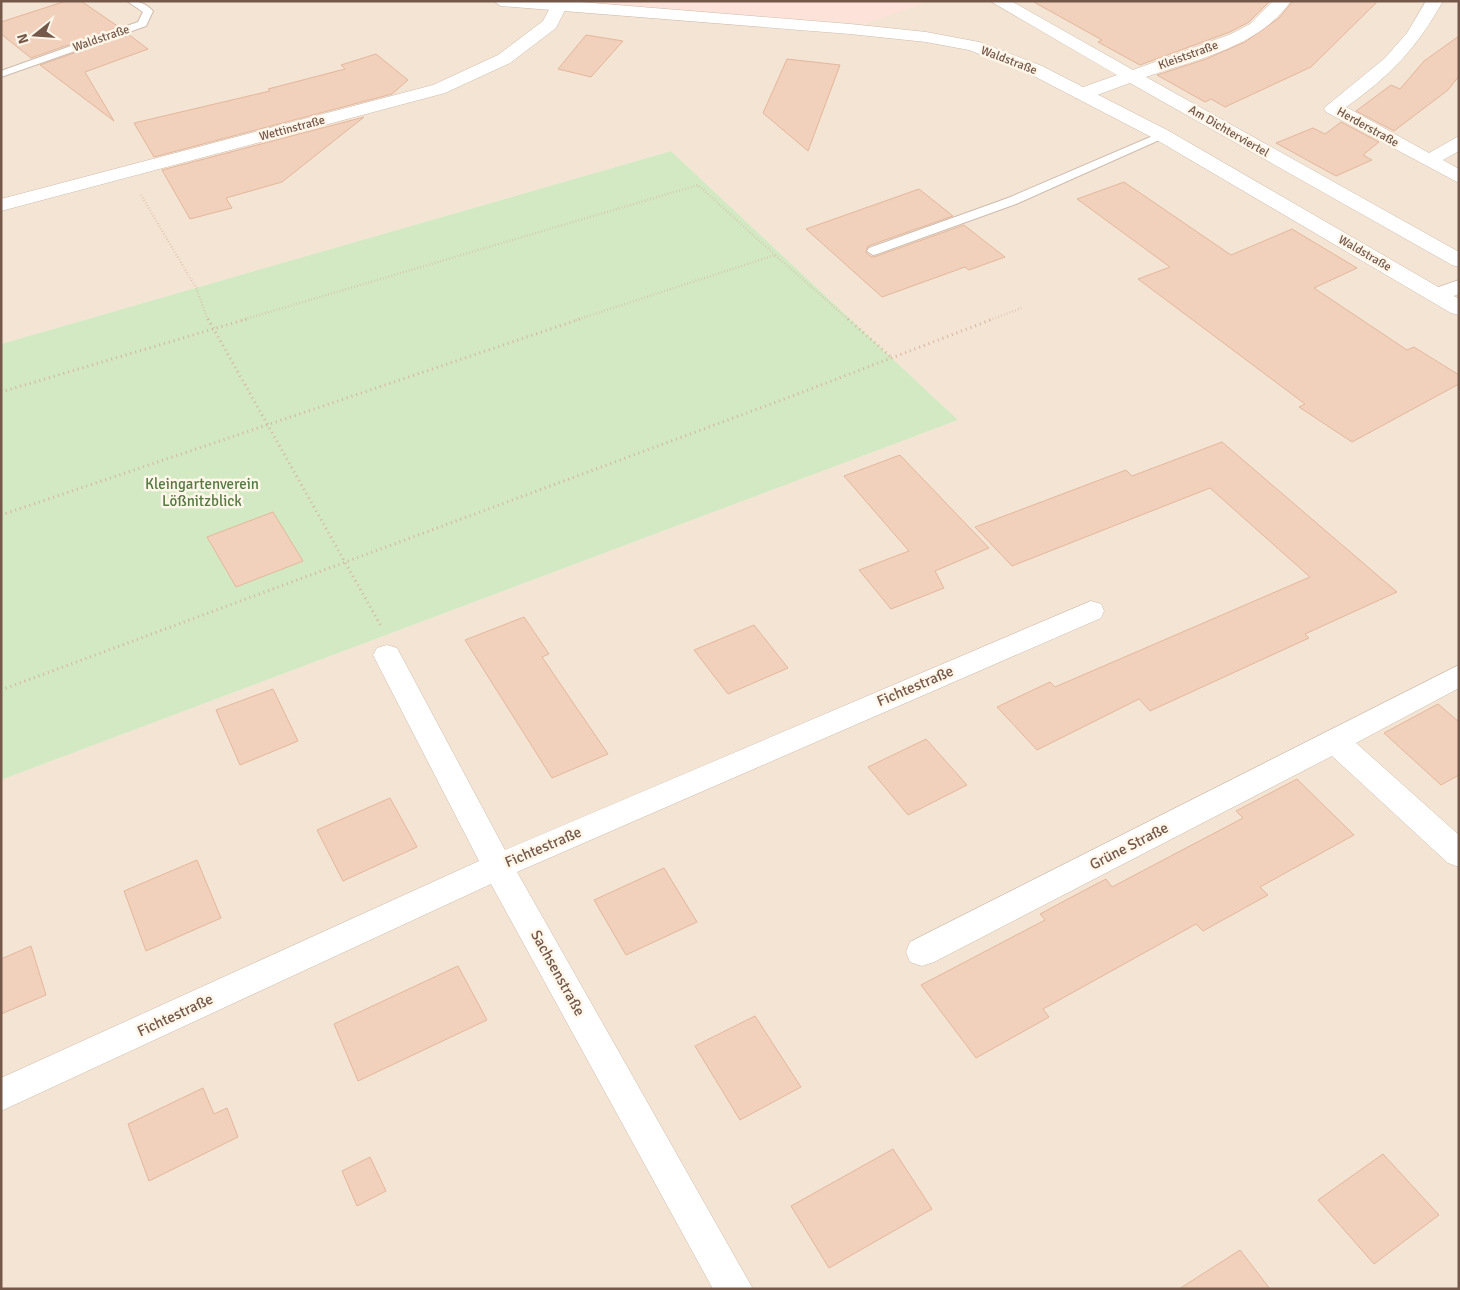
<svg xmlns="http://www.w3.org/2000/svg" width="1460" height="1290" viewBox="0 0 1460 1290" font-family="Signika,sans-serif">
<rect width="100%" height="100%" fill="#fcf2e4"/>
<polygon fill="#f4e4d3" points="1,1 1459,1 1459,1289 1,1289 1,780 958,420 671,151 1,344"/>
<polygon fill="#fce2d8" points="553,1 931,1 864,24"/>
<polygon fill="#d3e9c3" points="671,151 958,420 1,780 1,344"/>
<g fill="#f1d0bc" stroke="#e4b79c">
<polygon points="66,1 81,1 119,27 31,58 1,34 1,22"/>
<polygon points="1032,1 1270,1 1249,22 1230,32 1140,65 1098,42 1102,40"/>
<polygon points="1293,1 1378,1 1311,67 1225,107 1211,99 1205,102 1157,75 1206,59 1245,42 1279,18"/>
<polygon points="128,34 148,49 85,72 114,121 40,65"/>
<polygon points="586,35 623,41 591,77 558,69"/>
<polygon points="1459,36 1459,76 1448,90 1394,131 1356,111 1391,85 1400,89 1424,61"/>
<polygon points="376,54 408,80 392,94 154,157 134,123 270,91 268,89 345,69 341,65"/>
<polygon points="787,59 840,65 808,151 763,113"/>
<polygon points="364,117 282,182 226,198 232,208 190,219 162,170"/>
<polygon points="1341,122 1379,142 1363,155 1372,160 1336,176 1276,143 1313,128 1325,134"/>
<polygon points="1124,182 1231,255 1292,229 1357,268 1314,288 1407,350 1414,347 1459,375 1459,384 1352,442 1299,407 1305,404 1138,279 1170,267 1077,199"/>
<polygon points="919,189 953,216 868,246 866,253 872,257 877,256 964,225 1005,257 969,270 965,267 882,297 806,229"/>
<polygon points="1222,442 1397,592 1305,634 1309,638 1150,711 1139,699 1037,750 997,707 1050,682 1055,687 1310,577 1210,488 1012,566 975,527 1126,470 1132,476"/>
<polygon points="900,455 989,548 935,571 944,588 891,609 859,570 909,551 844,476"/>
<polygon points="273,512 303,561 236,587 207,537"/>
<polygon points="524,617 549,654 542,657 608,754 552,778 465,640"/>
<polygon points="754,625 788,668 728,694 694,650"/>
<polygon points="273,689 298,741 240,765 216,710"/>
<polygon points="1438,704 1459,722 1459,775 1441,785 1384,733"/>
<polygon points="926,739 967,785 908,815 868,767"/>
<polygon points="1297,779 1354,835 1260,887 1268,895 1203,931 1196,924 1043,1009 1049,1017 976,1058 921,985 1045,920 1040,914 1083,891 1106,879 1112,887 1243,818 1236,811"/>
<polygon points="390,798 417,847 343,881 317,830"/>
<polygon points="197,860 221,918 146,951 124,891"/>
<polygon points="664,868 697,922 626,955 594,900"/>
<polygon points="31,946 46,995 1,1014 1,959"/>
<polygon points="458,966 487,1020 358,1081 334,1024"/>
<polygon points="755,1016 801,1087 740,1120 695,1046"/>
<polygon points="203,1088 214,1114 227,1108 238,1137 149,1181 128,1124"/>
<polygon points="893,1149 932,1209 829,1268 791,1206"/>
<polygon points="1383,1154 1439,1215 1374,1264 1318,1200"/>
<polygon points="370,1157 386,1191 357,1206 342,1171"/>
<polygon points="1240,1250 1270,1289 1179,1289"/>
</g>
<g fill="none" stroke-linecap="round" stroke-linejoin="round">
<g stroke="#cfbcae" stroke-width="2">
<g id="service">
<path d="M 127,1 C 138,1 145,3 153,11 L 146,26 L 1,77 L 1,71 L 138,22 L 143,12 Z"/>
<polygon points="1162,132 1166,133 1166,137 1016,204 877,254 873,255 867,251 869,248 1008,198"/>
</g>
</g>
<g stroke="#cfbcae" stroke-width="1">
<g id="minor">
<polygon points="560,1 567,6 556,28 510,63 445,93 1,211 1,199 433,85 498,55 543,21 553,2"/>
<path d="M 990,1 L 1011,1 L 1133,70 L 1231,34 L 1250,24 L 1273,1 L 1291,1 C 1259,47 1196,59 1146,77 L 1459,252 L 1459,267 L 1452,265 L 1130,83 L 1089,98 L 1075,98 L 1073,94 L 1075,90 L 1117,75 Z"/>
<path d="M 1426,1 L 1443,1 C 1417,48 1389,77 1346,107 L 1429,153 L 1459,136 L 1459,151 L 1443,160 L 1459,169 L 1459,183 L 1326,112 L 1324,108 L 1385,58 L 1407,33 Z"/>
<polygon points="1459,280 1459,294 1438,302 1430,300 1427,295 1430,290"/>
<polygon points="1091,601 1101,604 1104,611 1101,618 517,872 753,1289 713,1289 491,884 1,1111 1,1078 479,861 373,655 377,648 387,645 397,648 505,850"/>
<polygon points="1459,665 1459,688 1356,743 1459,835 1459,867 1448,863 1332,756 934,962 922,966 910,962 906,952 910,942"/>
</g>
</g>
<g stroke="#cfbcae" stroke-width="1">
<polygon id="tertiary" points="493,1 568,1 850,24 926,32 979,42 1042,66 1169,131 1459,299 1459,315 1451,313 1155,139 1030,74 969,50 926,42 850,34 501,6"/>
</g>
<g stroke="#d6b49f" stroke-width="2.5" stroke-dasharray="0.5 2.5" stroke-linecap="butt">
<polyline points="141,195 196,288 208,320"/>
<polyline points="242,320 698,185 775,255"/>
<polyline points="576,320 775,255 849,320"/>
<polyline points="990,320 1022,308"/>
</g>
<g stroke="#d6b49f" stroke-width="3" stroke-dasharray="1 4" stroke-linecap="butt">
<polyline points="208,319 381,626"/>
<polyline points="848,319 891,357"/>
<polyline points="1,392 247,319"/>
<polyline points="1,515 580,319"/>
<polyline points="1,690 787,398 993,319"/>
</g>
<use href="#service" fill="#fff" fill-rule="evenodd"/>
<use href="#minor" fill="#fff" fill-rule="evenodd"/>
<use href="#tertiary" fill="#fff" fill-rule="evenodd"/>
</g>
<g text-anchor="middle" stroke-width="5" stroke-linejoin="round" paint-order="stroke">
<g font-size="12" fill="#74584a" stroke="#fff6ea">
<text transform="translate(101 38) rotate(-19)" y="4">Waldstraße</text>
<text transform="translate(1188 55) rotate(-20)" y="4">Kleiststraße</text>
<text transform="translate(1009 60) rotate(21)" y="4">Waldstraße</text>
<text transform="translate(1368 127) rotate(29)" y="4">Herderstraße</text>
<text transform="translate(292 128) rotate(-15)" y="4">Wettinstraße</text>
<text transform="translate(1229 131) rotate(30)" y="4">Am Dichterviertel</text>
<text transform="translate(1365 253) rotate(30)" y="4">Waldstraße</text>
</g>
<g font-size="15" fill="#547a42" stroke="#fff6ea">
<text x="202" y="489">Kleingartenverein<tspan x="202" dy="17">Lößnitzblick</tspan></text>
</g>
<g font-size="15" fill="#74584a" stroke="#fff6ea">
<text transform="translate(915 686) rotate(-23)" y="5">Fichtestraße</text>
<text transform="translate(1129 846) rotate(-27)" y="5">Grüne Straße</text>
<text transform="translate(543 847) rotate(-23)" y="5">Fichtestraße</text>
<text transform="translate(558 973) rotate(61)" y="5">Sachsenstraße</text>
<text transform="translate(175 1015) rotate(-25)" y="5">Fichtestraße</text>
</g>
</g>
<rect width="1460" height="1290" fill="none" stroke="#74584a" stroke-width="5"/>
<g transform="translate(35 35) rotate(253)" stroke="#fff6ea" stroke-width="4" paint-order="stroke">
<path d="M0-4L9 19L0 12L-9 19Z" fill="#74584a"/>
<text y="-8" font-size="14" font-weight="bold" text-anchor="middle" fill="#74584a">N</text>
</g>
</svg>
